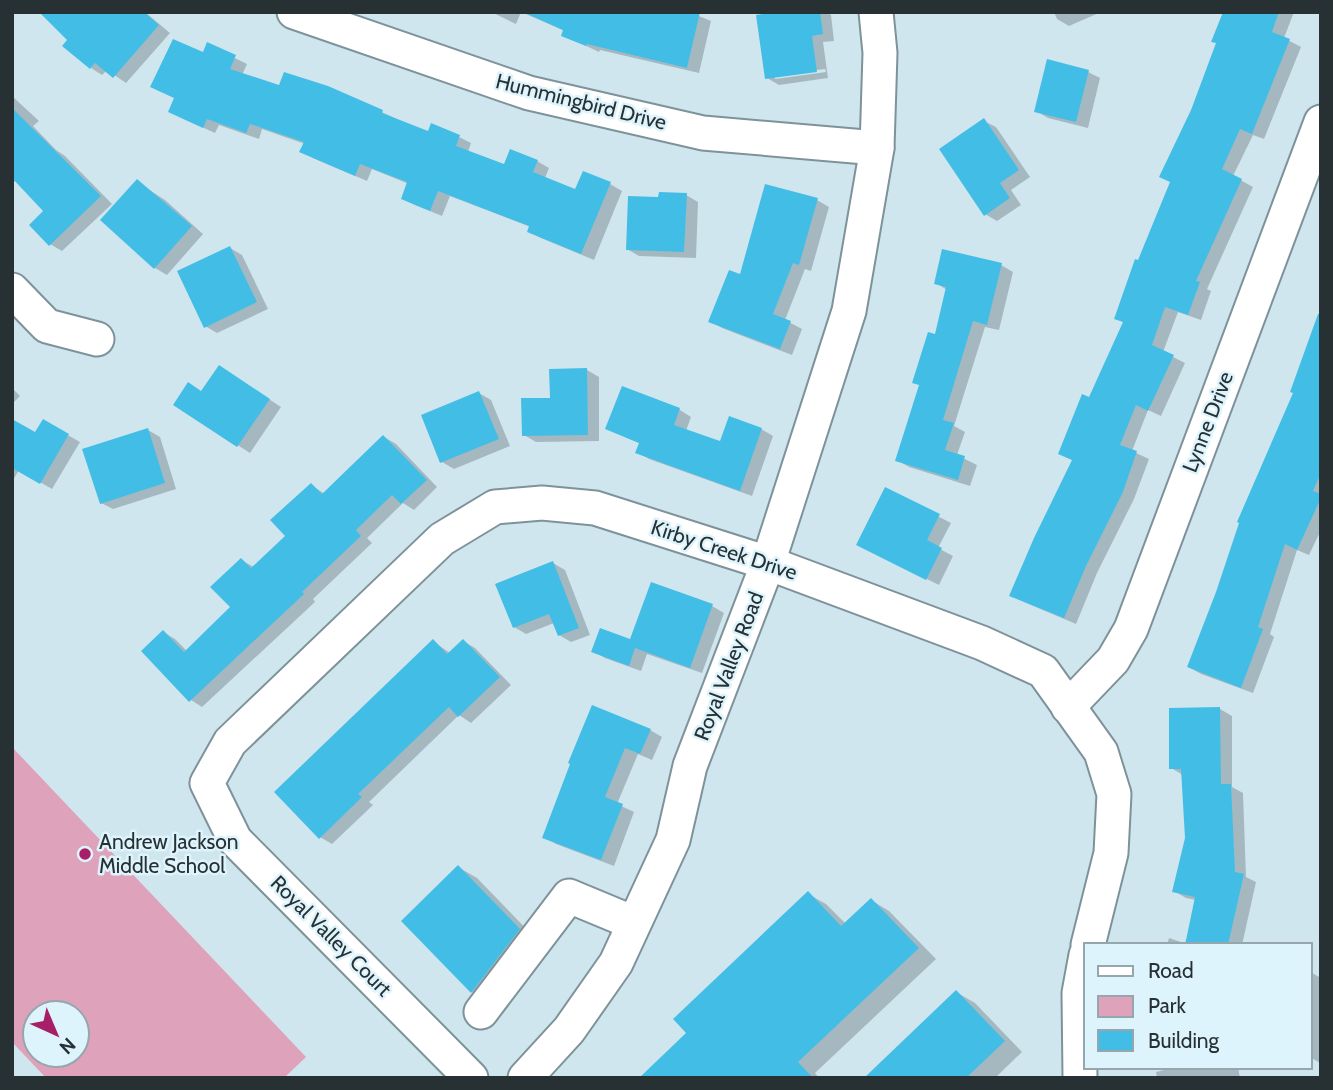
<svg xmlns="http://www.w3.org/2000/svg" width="1333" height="1090" viewBox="0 0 1333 1090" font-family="Cabin,sans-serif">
<rect width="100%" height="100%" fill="#d0e6ef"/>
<path fill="#dea3ba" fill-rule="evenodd" d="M 12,747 L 306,1057 L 284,1078 L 46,1078 L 12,1042 ZM 35,1013 L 77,1013 L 77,1055 L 35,1055 Z"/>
<g fill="#0003" fill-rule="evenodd">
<polygon points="129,12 145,12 170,33 126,83 107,70 102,75 91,68"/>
<polygon points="491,12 689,12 711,21 699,73 600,50 599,52 563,35 565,31 521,12 516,24"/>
<path d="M 787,12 L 827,12 L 831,15 L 834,41 L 823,42 L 828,78 L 779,85 L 767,78 ZM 825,69 L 826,72 L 775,79 L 775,75 Z"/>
<polygon points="1054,12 1101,12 1069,26 1057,19"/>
<polygon points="1225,12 1294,12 1284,38 1301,47 1264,139 1253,135 1233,176 1253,187 1207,289 1211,291 1201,320 1178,312 1163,352 1185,363 1161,416 1148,410 1132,451 1149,459 1134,499 1097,573 1076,624 1024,602 1074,461 1060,454 1090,400 1125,323 1116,318 1172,183 1193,111 1218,43"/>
<polygon points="208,45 247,64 242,75 280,87 328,87 429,134 432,126 459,137 471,143 468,152 505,166 537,161 549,168 545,178 576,191 610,184 622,191 594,260 541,238 529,231 531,227 450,196 442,216 415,205 403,199 409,184 372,169 367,181 313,158 305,144 262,129 259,139 219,125 215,133 182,118"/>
<polygon points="1088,72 1100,78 1088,128 1048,118 1036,111"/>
<polygon points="12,96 39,121 33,126 56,150 65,156 112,204 62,251 50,244 46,211 16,180 12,184"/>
<polygon points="984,121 996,127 1030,177 1011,190 1021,205 997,221 985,214"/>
<polygon points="137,182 165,200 203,234 167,275 155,268"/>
<polygon points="686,195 698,202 696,258 639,256 627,249 660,199"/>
<polygon points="817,200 829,207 811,271 805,269 785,320 802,329 792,355 722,328 710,321 741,276"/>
<polygon points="230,248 242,255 268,309 217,333 205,326"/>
<polygon points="1001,265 1013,272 999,330 985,327 954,426 965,432 957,455 977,465 970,486 909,467 897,460 936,336 947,290 936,283"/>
<polygon points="1321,308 1321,530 1309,555 1297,550 1270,634 1274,637 1253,693 1201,674 1189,667 1295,393 1292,391"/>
<polygon points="587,370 599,377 599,441 536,442 524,435 552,399"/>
<polygon points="231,374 281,407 250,453 175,405 202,393"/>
<polygon points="12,388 20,396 12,404"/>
<polygon points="623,388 680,410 691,417 686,431 721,443 761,429 773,436 752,496 649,459 637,452 641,444 607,429"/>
<polygon points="479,393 491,400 510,446 454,469 442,462"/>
<polygon points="12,421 36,434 43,421 80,442 52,489 19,470 12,482"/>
<polygon points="148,430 160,437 176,489 113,509 101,503"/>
<polygon points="384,437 396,444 437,487 414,510 403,503 367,538 372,543 313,599 315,602 202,707 191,700 163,632 175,639 187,651 232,607 241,560 254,567 287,536 311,485 325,494"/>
<polygon points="885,489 951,523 938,548 953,556 939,585 870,551"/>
<polygon points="553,563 565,570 590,635 571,642 559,635 554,623 526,634 514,627"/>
<polygon points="712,606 724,613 702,673 647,654 641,671 605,658 593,651 632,641"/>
<polygon points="463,641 475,648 511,685 471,723 459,715 369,802 373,805 332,844 320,837 434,642 450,653"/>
<polygon points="1220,709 1232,716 1232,787 1243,793 1246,877 1256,882 1242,945 1167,945 1169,938 1187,944 1196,900 1186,898 1174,891 1186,838 1183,775 1171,768"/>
<polygon points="650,730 662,737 652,760 638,754 617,804 634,812 614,866 556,844 544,837 572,763"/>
<polygon points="458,867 477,878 537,940 490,1002 472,992 403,921"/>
<polygon points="808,894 826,904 846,924 871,900 889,911 936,959 815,1073 819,1078 641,1078 688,1033"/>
<polygon points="1312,973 1321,978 1320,1063 1310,1057 1310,975"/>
<polygon points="956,992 975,1003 1022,1052 995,1078 866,1078"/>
<polygon points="1176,1067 1238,1067 1240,1078 1157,1078 1156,1072"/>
</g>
<g fill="#42bee6">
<polygon points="39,12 144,12 159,25 113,78 95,63 90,69 62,46 67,40"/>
<polygon points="523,12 700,12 687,68 587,44 586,46 561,36 563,30"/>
<polygon points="774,12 820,12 823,34 812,36 817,72 765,79 756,15"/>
<polygon points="1223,12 1279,12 1272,32 1290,39 1252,134 1240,129 1222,169 1242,179 1196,281 1200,282 1188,315 1165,307 1152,345 1174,355 1148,411 1136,405 1120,445 1137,451 1123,492 1086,566 1064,618 1009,596 1034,538 1072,460 1058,454 1082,394 1089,397 1123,322 1114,319 1135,259 1138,260 1170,182 1159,177 1191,110 1216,43 1211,42"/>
<polygon points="173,39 203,52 207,42 236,55 230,69 279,85 284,72 328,86 383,110 382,113 428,131 431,123 460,135 456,146 504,164 510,149 538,160 533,172 575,189 583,171 611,182 581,254 527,232 529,226 438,191 430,211 401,199 407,182 360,164 355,176 299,152 304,142 250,124 246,133 207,119 203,128 168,112 174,98 150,87"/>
<polygon points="1047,59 1089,70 1076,122 1034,112"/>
<polygon points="12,108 101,196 49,246 29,225 43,211 12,178"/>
<polygon points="984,118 1019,170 1000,183 1010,198 984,216 939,149"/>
<polygon points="137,179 192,226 154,269 100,220"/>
<polygon points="765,184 818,198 799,265 793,263 773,314 791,321 780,349 708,322 729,270 740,274"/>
<polygon points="659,192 687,193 684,252 626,250 628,196 658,197"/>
<polygon points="230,246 257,302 204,328 177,271"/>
<polygon points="942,249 1002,263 987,325 973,321 943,420 954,423 945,450 965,456 958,480 895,461 919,385 912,383 928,332 935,334 946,287 934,284"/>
<polygon points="1318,314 1321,314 1321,473 1313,491 1321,494 1321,498 1297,550 1285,544 1258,627 1263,629 1241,688 1187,667 1216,592 1239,523 1237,522 1293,393 1290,392"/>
<polygon points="219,365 270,399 237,447 173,405 188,382 201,391"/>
<polygon points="587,368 588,435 522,436 521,398 550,398 549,369"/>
<polygon points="622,386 680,408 674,425 720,441 729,416 762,428 740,491 635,453 639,443 605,429"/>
<polygon points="479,391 499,439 440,463 421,415"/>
<polygon points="12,419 35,432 43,419 69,434 40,484 12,468"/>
<polygon points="148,428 165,483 100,504 82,449"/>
<polygon points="383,435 427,480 401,504 392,495 356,530 361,536 302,592 304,594 189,702 141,651 163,630 184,652 230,607 210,587 241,558 251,568 285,536 270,520 311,483 322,494"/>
<polygon points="885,487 940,514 927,540 942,548 926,580 856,545"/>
<polygon points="553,561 579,628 558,636 549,614 513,628 495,584"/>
<polygon points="651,582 713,604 690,668 635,648 629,666 591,652 600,628 630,639"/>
<polygon points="433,639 447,654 463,639 500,677 458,717 449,707 358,794 362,797 319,839 274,792"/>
<polygon points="592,705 651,729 640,754 625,748 605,797 623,804 601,860 542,838 570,764 568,763"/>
<polygon points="1220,707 1221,784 1231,784 1235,872 1244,874 1228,945 1185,945 1195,897 1172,892 1185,838 1181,769 1169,769 1169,708"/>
<polygon points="458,865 520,929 471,993 401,921"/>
<polygon points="808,891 841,926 871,898 919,948 798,1062 813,1078 639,1078 686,1033 673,1019"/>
<polygon points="956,990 1005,1041 966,1078 864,1078"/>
</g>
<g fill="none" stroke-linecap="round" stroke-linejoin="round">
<g stroke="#7e929a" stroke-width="37">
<g id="minor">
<polyline points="294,12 529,93 703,133 877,148"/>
<polyline points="12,290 47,326 97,339"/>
<polyline points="1068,707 1113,660 1131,629 1321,122"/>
<polyline points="481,1012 569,896 634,923"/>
<polyline points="471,1078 235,840 207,783 230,742 442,539 495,507 542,503 595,508 768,563 982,643 1043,671 1101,752 1114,794 1111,853 1088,945"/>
<polyline points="525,1078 569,1030 616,963 673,840 690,766 768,563 849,311 877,148 880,53 876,12"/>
<polyline points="1080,1078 1079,993 1086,955"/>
</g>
</g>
<use href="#minor" stroke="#fff" stroke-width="33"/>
</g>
<circle fill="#a71f67" stroke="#def4fc" stroke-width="2.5" cx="85" cy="854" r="7"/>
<g text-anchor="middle" stroke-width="5" stroke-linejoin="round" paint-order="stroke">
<g font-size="21" fill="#273033" stroke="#def4fc">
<text transform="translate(581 102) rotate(14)" y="7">Hummingbird Drive</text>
<text transform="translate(1208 422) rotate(-69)" y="7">Lynne Drive</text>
<text transform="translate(724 550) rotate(18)" y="7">Kirby Creek Drive</text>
<text transform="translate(729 666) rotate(-69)" y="7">Royal Valley Road</text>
<text transform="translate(331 936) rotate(45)" y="7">Royal Valley Court</text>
</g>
<g font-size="21" fill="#273033" stroke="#def4fc" text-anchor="start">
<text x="99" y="849">Andrew Jackson<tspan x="99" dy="24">Middle School</tspan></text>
</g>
</g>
<rect width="1333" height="1090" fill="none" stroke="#273033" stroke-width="28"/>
<rect x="1084" y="943" width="228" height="126" fill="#def4fc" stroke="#95a6ac" stroke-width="2"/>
<rect x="1098" y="966" width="35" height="10" fill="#ffffff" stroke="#95a6ac" stroke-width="2"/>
<text x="1148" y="978" font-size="21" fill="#273033">Road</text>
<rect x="1098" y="996" width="35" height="21" fill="#dea3ba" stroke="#95a6ac" stroke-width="2"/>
<text x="1148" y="1013" font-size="21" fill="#273033">Park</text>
<rect x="1098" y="1030" width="35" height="21" fill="#42bee6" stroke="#95a6ac" stroke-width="2"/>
<text x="1148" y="1048" font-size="21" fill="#273033">Building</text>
<g transform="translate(56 1034) rotate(136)"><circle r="33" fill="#def4fc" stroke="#95a6ac" stroke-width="2"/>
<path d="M0-5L12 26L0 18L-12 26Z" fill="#a71f67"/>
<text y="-10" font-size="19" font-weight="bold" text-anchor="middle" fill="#273033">N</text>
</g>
</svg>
